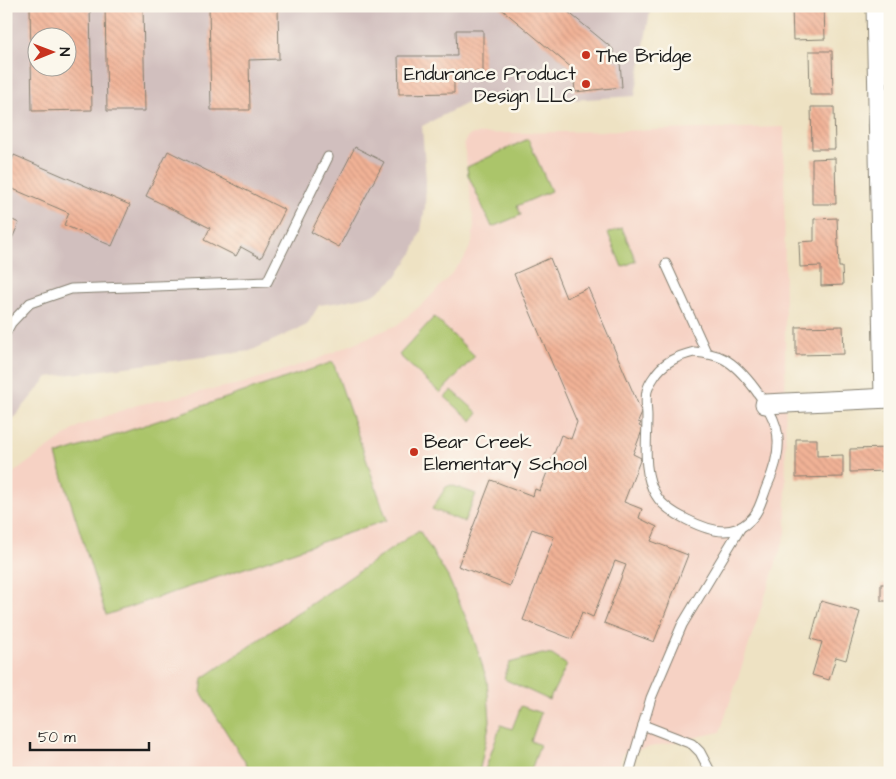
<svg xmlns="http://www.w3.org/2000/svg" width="896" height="779" viewBox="0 0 896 779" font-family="'Architects Daughter',sans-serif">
<defs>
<pattern id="building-back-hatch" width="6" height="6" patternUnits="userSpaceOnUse" patternTransform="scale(1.25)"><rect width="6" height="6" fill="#f1b296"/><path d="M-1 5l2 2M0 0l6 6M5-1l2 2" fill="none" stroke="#ce9881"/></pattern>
</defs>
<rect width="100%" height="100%" fill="#fbf7ec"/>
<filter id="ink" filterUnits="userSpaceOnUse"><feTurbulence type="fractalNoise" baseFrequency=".02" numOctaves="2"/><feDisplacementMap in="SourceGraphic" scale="10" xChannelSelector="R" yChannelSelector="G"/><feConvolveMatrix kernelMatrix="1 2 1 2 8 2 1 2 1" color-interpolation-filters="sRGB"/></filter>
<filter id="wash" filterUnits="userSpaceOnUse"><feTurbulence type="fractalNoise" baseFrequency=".0096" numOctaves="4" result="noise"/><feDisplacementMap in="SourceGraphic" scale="20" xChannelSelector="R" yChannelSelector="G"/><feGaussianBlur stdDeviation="1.12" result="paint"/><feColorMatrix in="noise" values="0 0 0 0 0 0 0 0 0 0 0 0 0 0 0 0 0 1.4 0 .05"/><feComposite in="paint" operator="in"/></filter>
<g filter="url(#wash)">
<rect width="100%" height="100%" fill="#eee2c3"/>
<polygon fill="#f6d2c4" points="784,127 786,533 720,732 623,753 618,773 6,773 6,478 79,426 137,405 244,383 315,360 397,325 425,302 445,281 464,259 472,243 474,224 464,144 467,137 473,134"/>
<path fill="#d1bfbe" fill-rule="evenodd" d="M 6,6 L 651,6 L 635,96 L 571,100 L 471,101 L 422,126 L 426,180 L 425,207 L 421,231 L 412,254 L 395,278 L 375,294 L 340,302 L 319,305 L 307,325 L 250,351 L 48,377 L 6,427 ZM 38,38 L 68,38 L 68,68 L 38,68 Z"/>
<g fill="#abc56b" stroke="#647044">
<polygon points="528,139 551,191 517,206 521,215 492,227 468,175 467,167"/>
<polygon points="622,228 636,261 622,267 608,233"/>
<polygon points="434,317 475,356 440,393 399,355"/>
<polygon points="333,362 387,520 106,615 56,455"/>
<polygon points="452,390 478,413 472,421 445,397"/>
<polygon points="451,485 476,494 464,522 432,509 446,487"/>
<polygon points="419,530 448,577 470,627 487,680 490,721 479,773 252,773 201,692 203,678"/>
<polygon points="542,654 552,655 567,665 549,700 504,679 509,663"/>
<polygon points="521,706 541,713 531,741 540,745 530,773 484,773 501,725 512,729"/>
</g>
<g id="blocks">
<g fill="url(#building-back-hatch)" fill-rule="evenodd">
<path d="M 30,6 L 90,6 L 92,110 L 32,111 ZM 38,38 L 68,38 L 68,68 L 38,68 Z"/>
<polygon points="105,6 143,6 145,111 107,111"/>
<polygon points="209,6 278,6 279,59 249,60 250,110 211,110"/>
<polygon points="498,6 561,6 613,49 614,62 620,62 622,87 575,92 573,69"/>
<polygon points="792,6 824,6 825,39 793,40"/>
<polygon points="456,30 483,30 483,72 454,72 454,93 399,94 398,56 457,56"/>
<polygon points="809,51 832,51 833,95 810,95"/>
<polygon points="811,107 834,107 835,149 812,149"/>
<polygon points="355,147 384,162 339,247 311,232"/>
<polygon points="168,151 285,210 261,258 241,247 236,256 204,240 210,228 146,196"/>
<polygon points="14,155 130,205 112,246 64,225 69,213 6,186 6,173"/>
<polygon points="835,158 836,204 812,204 812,159"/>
<polygon points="6,217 19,223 6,252"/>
<polygon points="837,218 839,267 842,267 843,285 821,286 821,266 800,267 799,242 814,241 814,219"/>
<polygon points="550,258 566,298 588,288 642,413 638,422 641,423 639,426 643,428 633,454 641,458 624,502 642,509 639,518 657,527 651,541 688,555 654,642 604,623 626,565 615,561 593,617 582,612 572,639 523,620 554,537 532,529 510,586 458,566 491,480 533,496 535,489 540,491 561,435 571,439 577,422 514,274"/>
<polygon points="843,326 844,354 796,355 796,327"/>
<polygon points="796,439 817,439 817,456 843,455 843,477 796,478"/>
<polygon points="890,448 890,471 850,472 850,449"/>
<rect x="881" y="584" width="9" height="17"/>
<polygon points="821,601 860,612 846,660 836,657 829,680 812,675 822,642 811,639"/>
</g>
</g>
</g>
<g filter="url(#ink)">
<use href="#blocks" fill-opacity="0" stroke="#857f70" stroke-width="1"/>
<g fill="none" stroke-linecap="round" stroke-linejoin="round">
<g stroke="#857f70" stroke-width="11">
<g id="lane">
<polyline points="666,264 707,354"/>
<polyline points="6,332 11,323 30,303 71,289 267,282 328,157"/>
<path d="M 694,352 C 705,353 714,354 724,359 C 743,369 770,406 776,427 C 782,447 775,468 767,486 C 762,498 759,514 748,522 C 742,528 732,531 724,531 C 705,531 665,512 656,495 C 642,473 647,442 647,417 C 647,409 645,399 647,391 C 648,387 651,381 654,377 C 663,362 678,356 694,352 Z"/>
<polyline points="643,725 692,744 700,752 711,773"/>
<polyline points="629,773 651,698 682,625 741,527"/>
</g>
</g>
<g stroke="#857f70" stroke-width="21">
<g id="street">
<polyline points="876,6 884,398"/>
<polyline points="765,404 890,398"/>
</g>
</g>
<use href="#lane" stroke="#fff" stroke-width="9"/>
<use href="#street" stroke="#fff" stroke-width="19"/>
</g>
</g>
<g fill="#c8321e" stroke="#fbf7ec" stroke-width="2">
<circle cx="586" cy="55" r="5"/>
<circle cx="586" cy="84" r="5"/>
<circle cx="414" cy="452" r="5"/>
</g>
<g text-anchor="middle" stroke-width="5" stroke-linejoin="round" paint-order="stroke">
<g font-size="19" fill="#1c1c1c" stroke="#fbf7ec" text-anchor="start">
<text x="596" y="62">The Bridge</text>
<text x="576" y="80" text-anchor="end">Endurance Product<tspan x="576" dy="22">Design LLC</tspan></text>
<text x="424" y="448">Bear Creek<tspan x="424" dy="22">Elementary School</tspan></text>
</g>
</g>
<rect width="896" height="779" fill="none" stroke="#fbf7ec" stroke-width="25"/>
<g transform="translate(52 52) rotate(89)"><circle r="24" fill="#fbf7ec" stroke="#a29f99"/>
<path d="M0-4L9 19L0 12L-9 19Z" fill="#c8321e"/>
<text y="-8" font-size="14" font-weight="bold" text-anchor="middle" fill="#1c1c1c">N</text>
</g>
<path d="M30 742v8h119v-8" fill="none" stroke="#1c1c1c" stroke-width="2.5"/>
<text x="38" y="742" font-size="15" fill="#1c1c1c" stroke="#fbf7ec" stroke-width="4" paint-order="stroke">50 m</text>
</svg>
